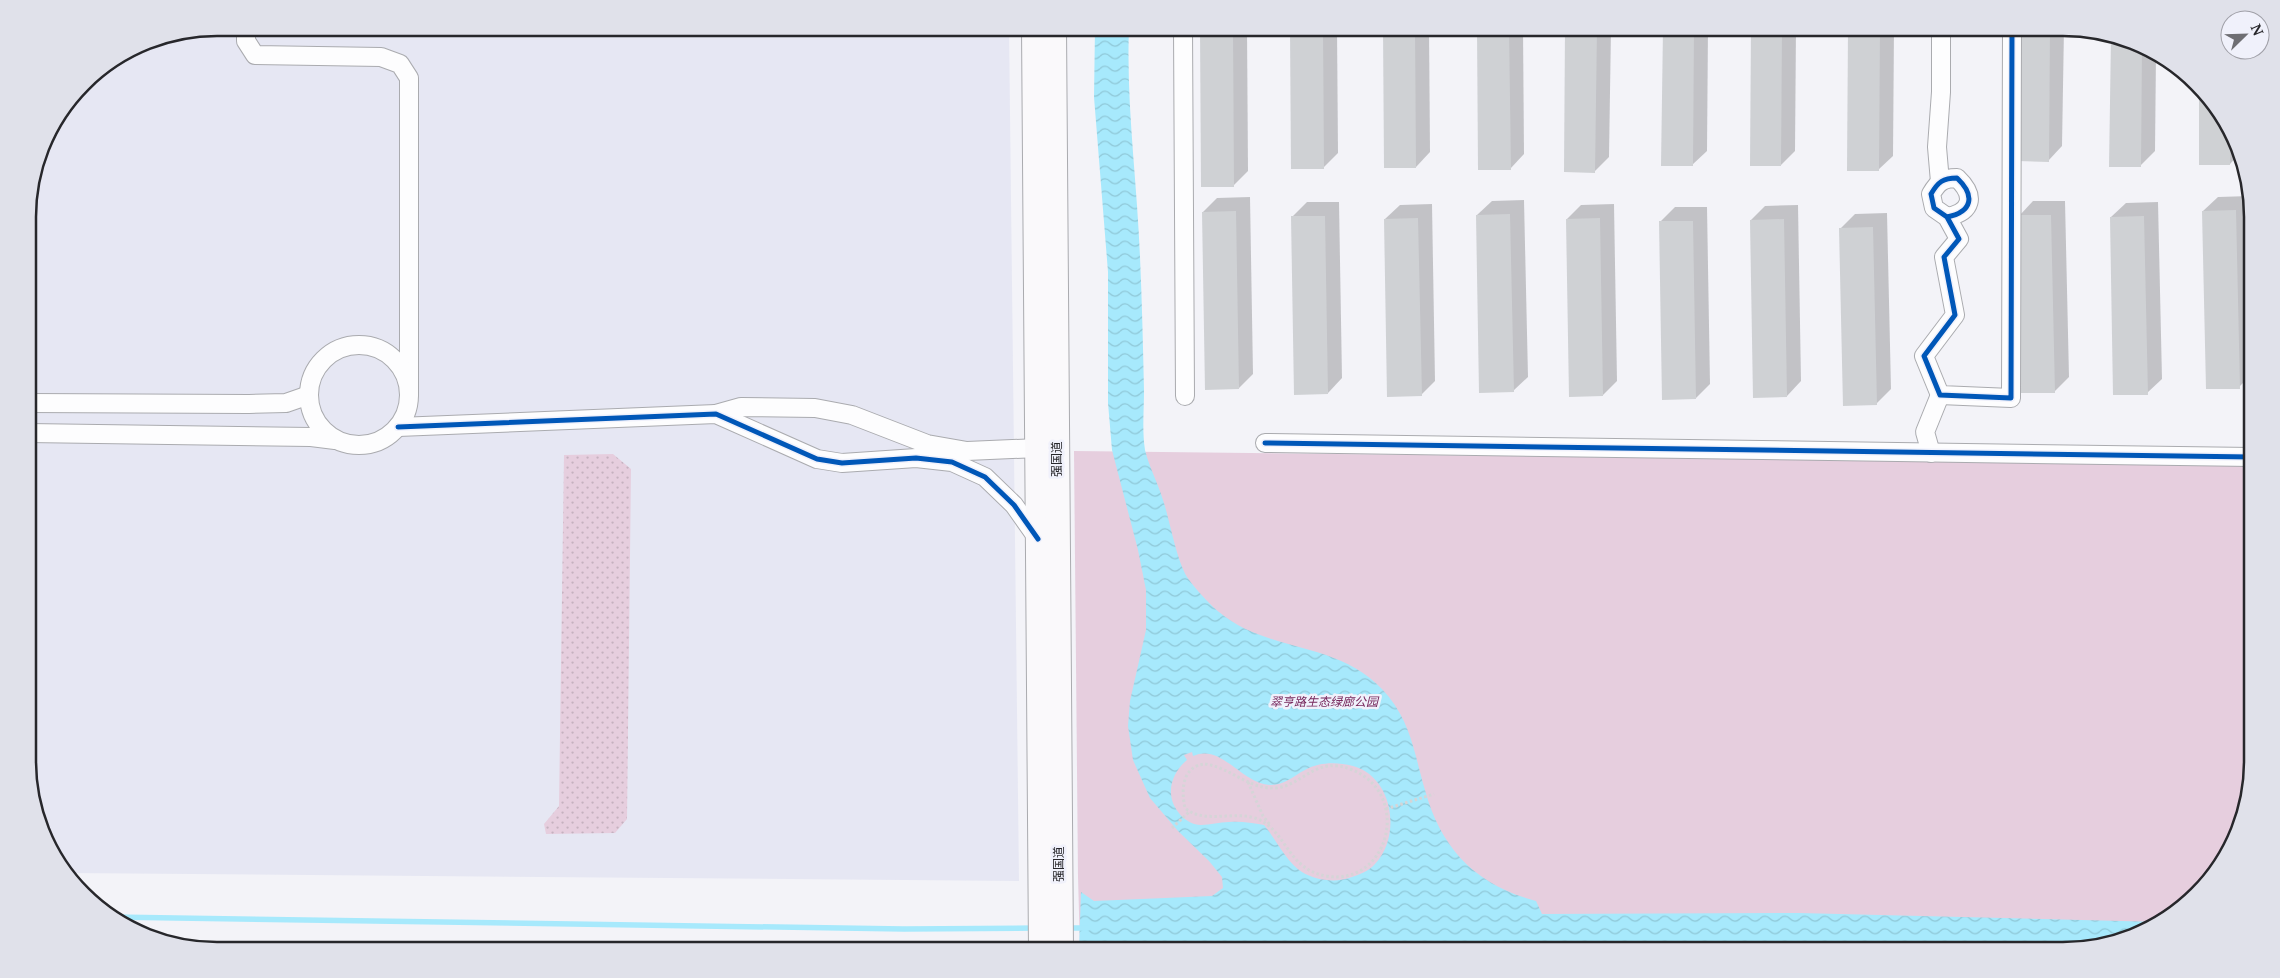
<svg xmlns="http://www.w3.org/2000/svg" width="2280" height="978" viewBox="0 0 2280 978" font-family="'Noto Serif','Noto Sans SC',serif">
<defs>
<pattern id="grass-dots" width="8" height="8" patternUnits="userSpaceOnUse" patternTransform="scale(1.25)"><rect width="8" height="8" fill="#e6cede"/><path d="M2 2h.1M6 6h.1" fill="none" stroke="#c5b1bf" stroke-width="1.8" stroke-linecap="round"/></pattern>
<pattern id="forest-firs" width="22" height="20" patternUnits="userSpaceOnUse" patternTransform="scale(1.25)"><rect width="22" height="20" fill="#e6cede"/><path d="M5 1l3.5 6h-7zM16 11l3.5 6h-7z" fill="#c5b1bf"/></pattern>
<pattern id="water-waves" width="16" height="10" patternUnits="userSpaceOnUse" patternTransform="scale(1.25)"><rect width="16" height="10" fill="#a7e9fc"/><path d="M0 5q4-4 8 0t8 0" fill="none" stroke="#90c8d8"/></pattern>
</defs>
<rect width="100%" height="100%" fill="#f3f3f8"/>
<polygon fill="#e6e7f3" points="217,28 1009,28 1019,881 65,873 42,834 29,786 28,205 47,134 92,75 145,42"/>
<polygon fill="url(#grass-dots)" points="613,454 631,469 627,819 615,833 546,834 544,824 559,806 564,455"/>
<polygon fill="url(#forest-firs)" points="169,941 1021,949 1021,950 217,950"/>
<polygon fill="#e6cede" points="1074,451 2252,465 2252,761 2238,833 2213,876 2168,918 2124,940 2075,950 1080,950 1078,876"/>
<path fill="url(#water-waves)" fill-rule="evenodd" d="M 1095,28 L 1129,28 C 1126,104 1137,180 1140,257 C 1142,302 1143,346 1144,391 C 1144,410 1142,431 1145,450 C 1149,467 1158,483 1163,500 C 1170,521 1176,558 1187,577 C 1193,586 1210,605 1219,612 C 1270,655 1343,639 1389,697 C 1412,726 1415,757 1425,790 C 1441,849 1476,885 1536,901 L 1542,914 L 1798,913 L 2161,922 L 2124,940 L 2075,950 L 1079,950 L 1081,892 L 1094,901 L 1212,896 L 1223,888 L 1222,877 L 1209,861 L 1178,831 L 1150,798 L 1133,760 L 1128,726 L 1130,701 L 1146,630 L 1146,590 L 1138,550 L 1112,450 L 1108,403 L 1108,272 L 1094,97 ZM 1192,752 L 1193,756 C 1222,743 1241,784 1271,785 C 1285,785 1293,776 1305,770 C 1320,762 1336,762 1353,766 C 1393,777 1402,835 1375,864 C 1369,871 1359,875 1349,878 C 1334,883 1315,880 1302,872 C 1288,864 1275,838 1264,825 C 1252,823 1241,821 1229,822 C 1219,822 1211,825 1201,825 C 1186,825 1172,809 1171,794 C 1170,781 1177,768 1187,760 L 1184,755 Z"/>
<g fill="#0003">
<polygon points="1202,28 1247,28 1248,171 1233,186 1203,186"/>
<polygon points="1292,28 1337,28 1338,153 1323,168 1293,168"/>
<polygon points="1384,28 1429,28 1430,152 1416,167 1385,167"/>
<polygon points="1478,28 1523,28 1524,154 1510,169 1479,169"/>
<polygon points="1567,28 1611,28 1609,157 1595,171 1565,171"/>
<polygon points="1664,28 1708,28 1707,151 1692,165 1663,165"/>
<polygon points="1752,28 1796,28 1795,151 1781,165 1751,165"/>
<polygon points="1850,28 1894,28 1893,156 1878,170 1848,170"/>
<polygon points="2020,28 2064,28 2062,146 2048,161"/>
<polygon points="2112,37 2135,42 2156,54 2155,151 2140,166"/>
<polygon points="2201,89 2213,102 2238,145 2240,153 2230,164 2200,163"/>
<polygon points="2250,196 2251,375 2239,387 2203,211 2218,197"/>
<polygon points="1250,197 1253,374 1239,388 1203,212 1217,198"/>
<polygon points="1524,200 1528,377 1513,391 1477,215 1492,201"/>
<polygon points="2033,201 2065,201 2069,377 2054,392 2019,216"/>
<polygon points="1307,202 1339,202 1342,378 1328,393 1292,217"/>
<polygon points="2158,202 2162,379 2147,393 2111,217 2126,203"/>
<polygon points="1432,204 1435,381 1421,395 1385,219 1400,205"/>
<polygon points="1614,204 1617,381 1603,395 1567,219 1581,205"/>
<polygon points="1798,205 1801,381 1787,396 1751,220 1765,206"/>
<polygon points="1675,207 1707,207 1710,384 1696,398 1660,222"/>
<polygon points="1887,213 1891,389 1876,404 1841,228 1855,214"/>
</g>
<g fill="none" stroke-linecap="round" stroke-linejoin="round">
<g stroke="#a7e9fc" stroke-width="5.5">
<polyline points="112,917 904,929 1035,928"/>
<polyline points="1067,928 1088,928"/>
</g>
</g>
<g fill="#cfd1d4">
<polygon points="1200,28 1233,28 1234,187 1201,187"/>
<polygon points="1290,28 1323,28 1324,169 1291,169"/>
<polygon points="1383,28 1415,28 1416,168 1384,168"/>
<polygon points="1477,28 1509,28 1511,170 1478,170"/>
<polygon points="1565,28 1597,28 1595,173 1564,172"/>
<polygon points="1663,28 1694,28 1693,166 1661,166"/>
<polygon points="1751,28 1782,28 1781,166 1750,166"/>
<polygon points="1848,28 1880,28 1879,171 1847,171"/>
<polygon points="2018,28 2050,28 2049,162 2017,161"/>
<polygon points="2111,37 2135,42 2142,46 2141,167 2109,167"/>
<polygon points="2199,88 2213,102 2231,132 2230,165 2199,165"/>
<polygon points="2236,210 2240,389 2206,389 2202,211"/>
<polygon points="1236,211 1239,389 1205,390 1202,212"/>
<polygon points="1510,214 1514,392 1479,393 1476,215"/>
<polygon points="2017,215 2051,215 2055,393 2021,393"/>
<polygon points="1291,216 1325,216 1328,394 1294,395"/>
<polygon points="2144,216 2148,395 2113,395 2110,217"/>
<polygon points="1418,218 1422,396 1387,397 1384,219"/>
<polygon points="1600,218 1603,396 1569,397 1566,219"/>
<polygon points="1784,219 1787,397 1753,398 1750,220"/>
<polygon points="1659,221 1693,221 1696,399 1662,400"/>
<polygon points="1873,227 1877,405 1843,406 1839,228"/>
</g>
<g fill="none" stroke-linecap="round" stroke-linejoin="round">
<g stroke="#aaabaf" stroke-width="20">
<g id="minor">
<polyline points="246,28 246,41 255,55 381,57 400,64 409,78 409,394"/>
<polyline points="1183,28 1185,396"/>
<polyline points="1940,182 1937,147 1941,92 1941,28"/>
<path d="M 1947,217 C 1972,212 1976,196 1957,178 C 1943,178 1938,182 1931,194 L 1934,208 L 1947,217 L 1959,239 L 1944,257 L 1955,315 L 1924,356 L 1940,395 L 2011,398 L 2012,28"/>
<circle cx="359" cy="395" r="50"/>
<polyline points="28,403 249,404 286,403 309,395"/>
<polyline points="716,414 741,407 815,408 852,415 927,444 967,451 1038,448 1049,450"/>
<polyline points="398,427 716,414 817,459 842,463 916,458 952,462 985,477 1014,505 1038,539"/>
<polyline points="28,433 311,437 335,440"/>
<polyline points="1265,443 2252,457"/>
<polyline points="1931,453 1925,432 1940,395"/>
</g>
</g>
<g stroke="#aaabaf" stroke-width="26">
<g id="secondary">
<polyline points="1034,28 1041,950"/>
<polyline points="1054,28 1061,950"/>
</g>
</g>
<g stroke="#d5d5d7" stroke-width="3" stroke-dasharray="2.5 2.5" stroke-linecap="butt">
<path d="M 1205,764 C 1230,767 1249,790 1276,788 C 1303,785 1316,756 1350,769 C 1413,792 1390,887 1326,876 C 1286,869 1287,829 1255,818 C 1233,811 1203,824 1185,808 C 1181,790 1182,766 1205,764 Z"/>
<polyline points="1248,782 1263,816 1270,825"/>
<polyline points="1386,809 1434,794"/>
<polyline points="1172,828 1189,812"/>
</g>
<use href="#minor" stroke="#fdfdfe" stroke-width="18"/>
<use href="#secondary" stroke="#faf9fb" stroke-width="24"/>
<g stroke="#f0f1fb" stroke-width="8">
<g id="cycleway">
<path d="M 1947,217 C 1972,212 1976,196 1957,178 C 1943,178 1938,182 1931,194 L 1934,208 L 1947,217 L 1959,239 L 1944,257 L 1955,315 L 1924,356 L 1940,395 L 2011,398 L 2012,28"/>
<polyline points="398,427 716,414 817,459 842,463 916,458 952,462 985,477 1014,505 1038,539"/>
<polyline points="1265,443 2252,457"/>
</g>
</g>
<use href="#cycleway" stroke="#0057b8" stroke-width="5"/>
</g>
<g text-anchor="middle" stroke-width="5" stroke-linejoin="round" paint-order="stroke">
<g font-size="12" fill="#27272b" stroke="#f0f1fb">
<text transform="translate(1057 459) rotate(-90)" y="4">强国道</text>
<text transform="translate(1059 864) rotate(-90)" y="4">强国道</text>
</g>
<g font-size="12" font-style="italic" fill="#76275c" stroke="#f0f1fb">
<text x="1324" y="706">翠亨路生态绿廊公园</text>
</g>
</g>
<path d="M0 0H2280V978H0ZM217 36H2063A181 181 0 0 1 2244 217V761A181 181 0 0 1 2063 942H217A181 181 0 0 1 36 761V217A181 181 0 0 1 217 36Z" fill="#e0e1ea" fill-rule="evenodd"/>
<path fill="none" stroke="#27272b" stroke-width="2.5" d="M217 36H2063A181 181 0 0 1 2244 217V761A181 181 0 0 1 2063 942H217A181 181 0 0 1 36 761V217A181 181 0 0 1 217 36Z"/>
<g transform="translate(2245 35) rotate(67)"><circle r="24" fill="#f0f1fb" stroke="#a0a0a8"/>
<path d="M0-4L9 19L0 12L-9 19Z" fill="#6e6e73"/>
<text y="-8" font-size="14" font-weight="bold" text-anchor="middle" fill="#27272b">N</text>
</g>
</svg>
